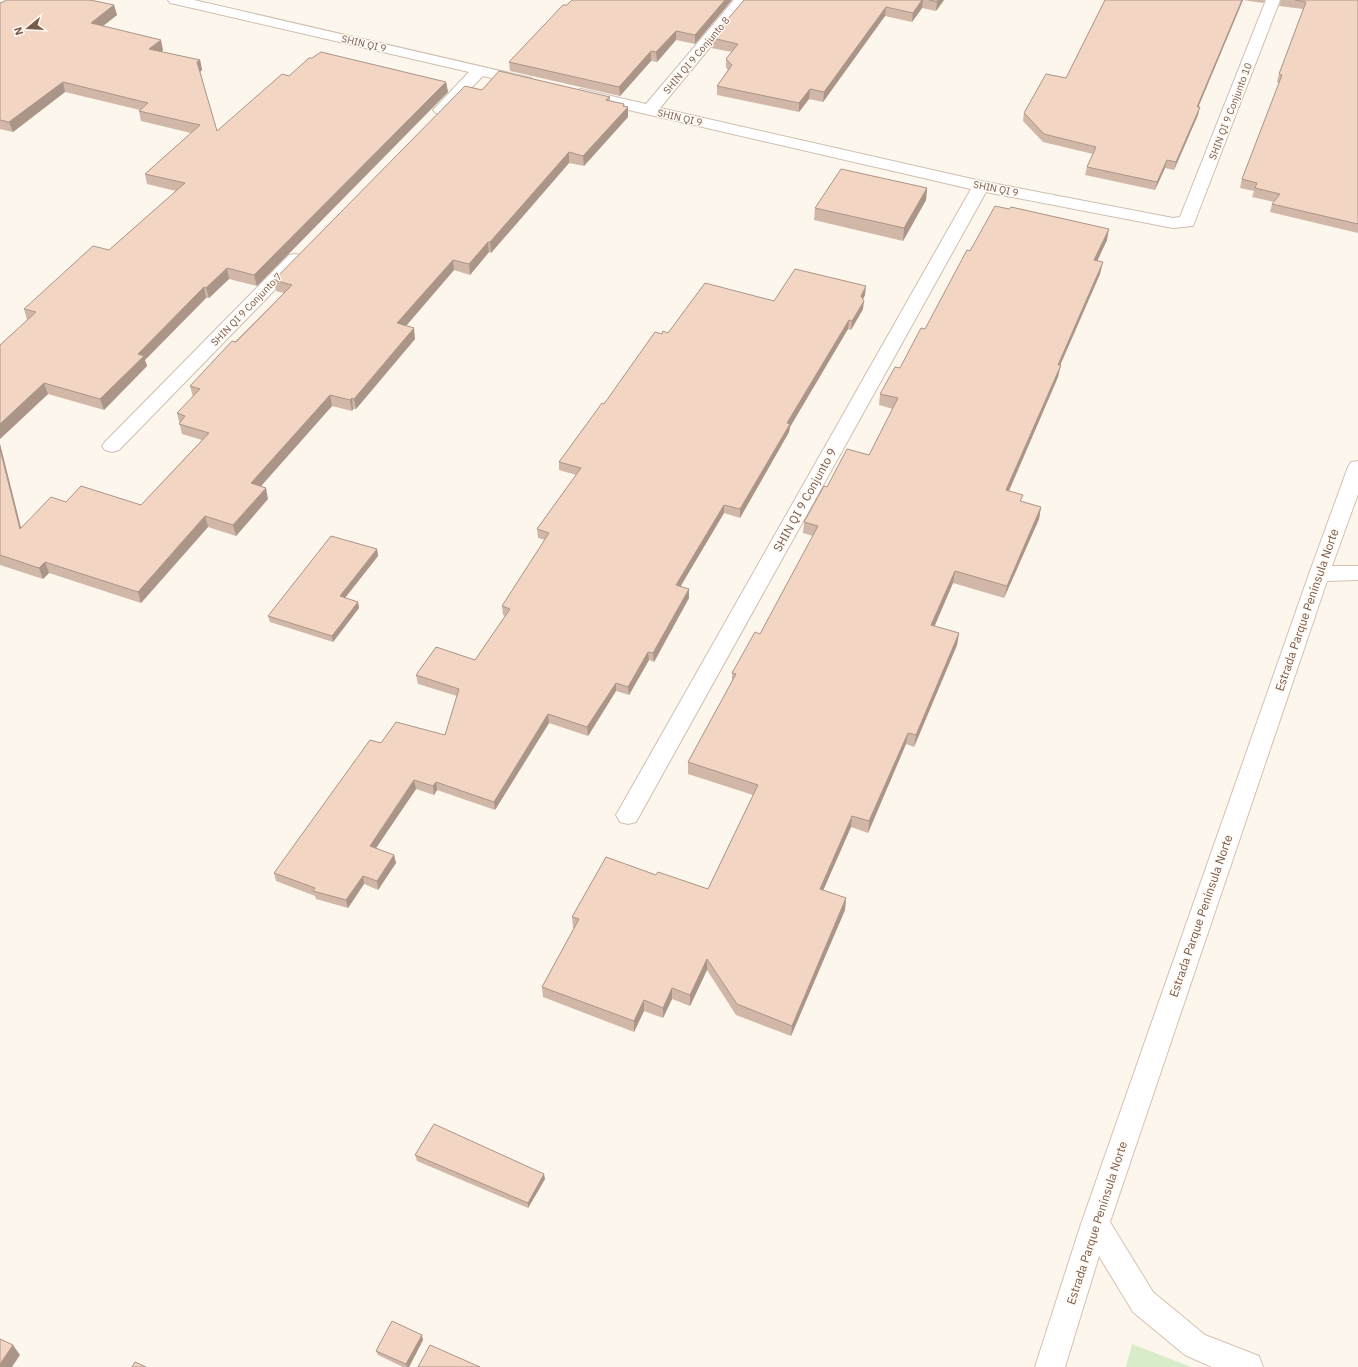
<svg xmlns="http://www.w3.org/2000/svg" width="1358" height="1367" viewBox="0 0 1358 1367" font-family="'IBM Plex Sans',sans-serif">
<rect width="100%" height="100%" fill="#fdf6ec"/>
<polygon fill="#d8ecc9" points="1132,1344 1191,1367 1126,1367"/>
<g fill="none" stroke-linecap="round" stroke-linejoin="round">
<g stroke="#d1beb0" stroke-width="2">
<g id="minor">
<polygon points="168,0 194,0 531,78 534,81 531,84 526,86 483,76 446,113 441,115 436,113 433,110 469,72 175,4 170,3"/>
<polygon points="734,0 749,0 660,108 981,181 1173,218 1180,217 1266,0 1280,0 1193,226 1173,228 986,192 636,822 628,824 620,822 616,815 620,808 971,189 581,99 576,97 573,94 576,91 581,89 646,104"/>
<polygon points="295,254 301,255 304,259 301,263 119,450 112,452 105,450 102,446 105,442 289,255"/>
</g>
</g>
<g stroke="#d6c0b0" stroke-width="2">
<polygon id="secondary" points="1358,461 1358,494 1332,566 1358,566 1358,580 1327,581 1110,1222 1153,1292 1205,1335 1259,1356 1263,1367 1212,1367 1185,1355 1133,1312 1099,1256 1065,1367 1035,1367 1081,1224 1309,574 1348,467 1351,462"/>
</g>
<use href="#minor" fill="#fff" fill-rule="evenodd"/>
<use href="#secondary" fill="#fff" fill-rule="evenodd"/>
</g>
<g fill="#d1b7a8">
<polygon points="572,0 732,0 695,44 676,40 657,62 651,61 620,96 510,71 509,62"/>
<polygon points="744,0 944,0 936,11 922,8 912,22 885,16 823,102 809,99 799,112 717,95 717,86 728,70 726,68 726,59 732,52 711,48 712,38"/>
<polygon points="1105,0 1265,0 1263,3 1243,0 1198,107 1198,115 1174,170 1165,168 1155,190 1085,175 1087,167 1093,154 1043,142 1023,121 1024,113 1066,78"/>
<polygon points="1281,0 1358,0 1358,233 1270,212 1272,204 1274,202 1252,197 1254,191 1240,188 1242,179 1279,83 1277,82 1279,74 1303,9 1279,6"/>
<polygon points="0,3 114,5 117,15 103,26 163,50 161,52 200,60 202,70 200,72 217,131 289,76 446,82 448,92 257,286 229,279 209,298 206,298 145,360 147,366 104,410 48,394 0,439 27,320 24,309 109,250 176,191 147,184 145,174 191,133 141,121 139,111 140,110 65,92 13,132 0,129"/>
<polygon points="482,90 610,97 610,101 628,107 628,117 584,166 569,163 491,253 489,252 470,275 454,270 406,326 415,339 356,409 353,409 352,411 332,406 261,486 268,499 236,536 208,527 141,603 49,573 43,579 0,565 0,444 21,528 66,502 141,505 202,440 182,434 177,413 193,397 190,386 284,293 276,291 274,280"/>
<polygon points="927,188 926,200 903,241 814,220 815,208"/>
<polygon points="1107,240 1097,261 1100,274 1060,365 1058,377 1009,491 1021,501 1041,507 1039,519 1004,598 953,583 934,626 959,633 957,645 914,747 906,744 868,833 851,827 823,890 846,898 845,910 791,1036 736,1015 707,970 690,1006 672,999 663,1018 644,1011 634,1032 543,997 542,987 574,928 573,928 572,917 656,875 708,889 753,795 688,774 688,762 732,682 732,673 760,634 813,536 803,533 804,522 827,487 869,455 893,409 879,405 880,394 900,368 925,329 970,251"/>
<polygon points="865,295 863,299 863,309 851,330 848,329 790,427 789,432 740,518 724,513 680,587 689,589 689,598 654,662 649,660 629,695 616,691 588,736 549,723 495,810 437,790 434,795 416,789 376,848 394,855 396,863 378,890 364,884 348,908 316,899 315,896 276,881 274,873 381,743 445,735 457,696 418,684 416,675 475,660 505,616 503,615 502,606 545,540 538,538 537,529 576,475 559,470 559,462 604,404 662,334 668,333 774,301"/>
<polygon points="377,549 378,556 345,598 358,602 359,608 333,642 270,622 268,616"/>
<polygon points="415,1155 545,1179 528,1208 417,1161"/>
<polygon points="423,1340 409,1367 403,1367 378,1355 376,1351"/>
</g>
<g fill="#aa9588">
<polygon points="725,0 732,0 695,44 695,35"/>
<polygon points="922,0 923,0 922,8 912,22 913,13"/>
<polygon points="938,0 944,0 936,11 937,2"/>
<polygon points="1242,0 1243,0 1195,115 1197,107"/>
<polygon points="114,5 117,15 94,33 91,23"/>
<polygon points="886,7 885,16 823,102 824,92"/>
<polygon points="676,31 676,40 657,62 656,52"/>
<polygon points="161,40 163,50 152,59 149,49"/>
<polygon points="651,51 651,61 620,96 619,87"/>
<polygon points="200,60 202,70 200,72 197,62"/>
<polygon points="63,82 65,92 13,132 9,122"/>
<polygon points="446,82 448,92 257,286 254,275"/>
<polygon points="810,89 809,99 799,112 799,103"/>
<polygon points="624,104 625,111 628,107 628,117 584,166 583,156"/>
<polygon points="1200,107 1198,115 1174,170 1176,162"/>
<polygon points="569,152 569,163 491,253 490,242"/>
<polygon points="1167,160 1165,168 1155,190 1157,182"/>
<polygon points="927,188 926,200 903,241 904,228"/>
<polygon points="1109,229 1107,240 1092,272 1094,260"/>
<polygon points="488,242 489,252 470,275 469,264"/>
<polygon points="453,260 454,270 399,334 397,323"/>
<polygon points="1103,262 1100,274 1055,377 1058,365"/>
<polygon points="227,268 229,279 209,298 206,288"/>
<polygon points="866,286 865,295 860,305 861,296"/>
<polygon points="204,287 206,298 145,360 147,366 104,410 100,399 138,354"/>
<polygon points="864,301 863,309 851,330 852,321"/>
<polygon points="849,320 848,329 790,427 789,432 740,518 740,509 787,423"/>
<polygon points="414,328 415,339 356,409 354,399"/>
<polygon points="1061,365 1058,377 1004,502 1006,490"/>
<polygon points="44,383 48,394 0,439 0,424"/>
<polygon points="330,395 332,406 254,494 251,483"/>
<polygon points="352,398 353,409 352,411 350,400"/>
<polygon points="0,444 24,540 20,529 0,449"/>
<polygon points="266,488 268,499 236,536 233,525"/>
<polygon points="724,505 724,513 676,594 676,585"/>
<polygon points="1041,507 1039,519 1004,598 1007,586"/>
<polygon points="205,516 208,527 141,603 138,592"/>
<polygon points="377,549 378,556 341,603 340,596"/>
<polygon points="45,562 49,573 43,579 39,568"/>
<polygon points="955,571 953,583 930,637 931,625"/>
<polygon points="689,589 689,598 654,662 653,653"/>
<polygon points="358,602 359,608 333,642 332,636"/>
<polygon points="959,633 957,645 914,747 916,735"/>
<polygon points="648,652 649,660 629,695 628,687"/>
<polygon points="616,683 616,691 588,736 587,727"/>
<polygon points="548,714 549,723 495,810 494,802"/>
<polygon points="908,733 906,744 868,833 869,821"/>
<polygon points="414,780 416,789 372,854 370,846"/>
<polygon points="436,782 437,790 434,795 433,786"/>
<polygon points="852,816 851,827 819,900 820,889"/>
<polygon points="394,855 396,863 378,890 377,881"/>
<polygon points="363,876 364,884 348,908 346,900"/>
<polygon points="846,898 845,910 791,1036 792,1026"/>
<polygon points="707,959 707,970 690,1006 690,995"/>
<polygon points="672,988 672,999 663,1018 663,1008"/>
<polygon points="644,1000 644,1011 634,1032 634,1021"/>
<polygon points="544,1174 545,1179 528,1208 528,1203"/>
<polygon points="422,1335 423,1340 409,1367 407,1367 406,1364"/>
<polygon points="13,1345 20,1355 12,1367 0,1367 0,1364"/>
</g>
<g fill="#f3d5c3" stroke="#aa9588">
<polygon points="6,0 90,0 114,5 91,23 161,40 149,49 200,60 197,62 217,131 282,74 289,76 309,58 312,58 321,52 446,82 254,275 227,268 206,288 204,287 138,354 144,356 100,399 44,383 0,424 0,345 36,312 24,309 93,246 109,250 185,183 145,174 200,125 139,111 148,103 63,82 9,122 0,120 0,3 3,2"/>
<polygon points="572,0 725,0 695,35 676,31 656,52 651,51 619,87 509,62 563,5 567,5"/>
<polygon points="744,0 922,0 913,13 886,7 824,92 810,89 799,103 717,86 732,65 726,59 738,44 712,38"/>
<polygon points="929,0 938,0 937,2"/>
<polygon points="1105,0 1242,0 1197,107 1200,107 1176,162 1167,160 1157,182 1087,167 1096,147 1044,134 1024,113 1046,74 1066,78"/>
<polygon points="1295,0 1358,0 1358,224 1272,204 1280,194 1255,188 1257,183 1242,179 1282,75 1279,74 1306,2"/>
<polygon points="499,71 610,97 606,100 624,104 623,106 628,107 583,156 569,152 490,242 488,242 469,264 453,260 397,323 414,328 354,399 352,398 350,400 330,395 251,483 266,488 233,525 205,516 138,592 45,562 39,568 0,555 0,449 20,529 51,497 66,502 81,486 141,505 209,433 179,424 185,416 177,413 200,389 190,386 232,341 236,342 292,285 274,280 465,86 482,90"/>
<polygon points="841,169 927,188 904,228 815,208"/>
<polygon points="995,206 1009,209 1011,207 1109,229 1094,260 1103,262 1058,365 1061,365 1006,490 1023,495 1020,501 1041,507 1007,586 955,571 931,625 959,633 916,735 908,733 869,821 852,816 820,889 846,898 792,1026 737,1004 707,959 690,995 672,988 663,1008 644,1000 634,1021 542,987 579,919 572,917 606,857 656,875 658,872 708,889 758,785 688,762 736,674 732,673 755,632 760,634 818,526 804,522 824,486 827,487 847,449 869,455 898,398 880,394 895,367 900,368 921,328 925,329 967,250 970,251"/>
<polygon points="795,269 866,286 861,296 864,301 852,321 849,320 787,423 790,424 740,509 724,505 676,585 689,589 653,653 648,652 628,687 616,683 587,727 548,714 494,802 436,782 433,786 414,780 370,846 394,855 377,881 363,876 346,900 313,891 315,888 274,873 370,740 381,743 396,722 445,735 459,689 416,675 436,647 475,660 510,609 502,606 549,533 537,529 581,468 559,462 602,403 604,404 655,332 662,334 663,331 668,333 705,283 774,301"/>
<polygon points="331,536 377,549 340,596 358,602 332,636 268,616"/>
<polygon points="434,1124 544,1174 528,1203 415,1155"/>
<polygon points="392,1321 422,1335 406,1364 376,1351"/>
<polygon points="0,1339 13,1345 0,1364"/>
<polygon points="430,1345 480,1367 418,1367"/>
<polygon points="135,1362 146,1367 132,1367"/>
</g>
<g text-anchor="middle" stroke-width="3" stroke-linejoin="round" paint-order="stroke">
<g font-size="10" fill="#7a5c4d" stroke="#fffaf3">
<text transform="translate(364 43) rotate(13)" y="4">SHIN QI 9</text>
<text transform="translate(696 55) rotate(-50)" y="4">SHIN QI 9 Conjunto 8</text>
<text transform="translate(1230 111) rotate(-69)" y="4">SHIN QI 9 Conjunto 10</text>
<text transform="translate(680 117) rotate(13)" y="4">SHIN QI 9</text>
<text transform="translate(996 188) rotate(11)" y="4">SHIN QI 9</text>
<text transform="translate(246 309) rotate(-46)" y="4">SHIN QI 9 Conjunto 7</text>
</g>
<g font-size="12" fill="#7a5c4d" stroke="#fffaf3">
<text transform="translate(805 500) rotate(-61)" y="4">SHIN QI 9 Conjunto 9</text>
<text transform="translate(1307 610) rotate(-71)" y="4">Estrada Parque Península Norte</text>
<text transform="translate(1201 916) rotate(-71)" y="4">Estrada Parque Península Norte</text>
<text transform="translate(1097 1223) rotate(-72)" y="4">Estrada Parque Península Norte</text>
</g>
</g>
<g transform="translate(28 28) rotate(252)" stroke="#fffaf3" stroke-width="3" paint-order="stroke">
<path d="M0-3L7 15L0 10L-7 15Z" fill="#7a5c4d"/>
<text y="-6" font-size="11" font-weight="bold" text-anchor="middle" fill="#7a5c4d">N</text>
</g>
</svg>
